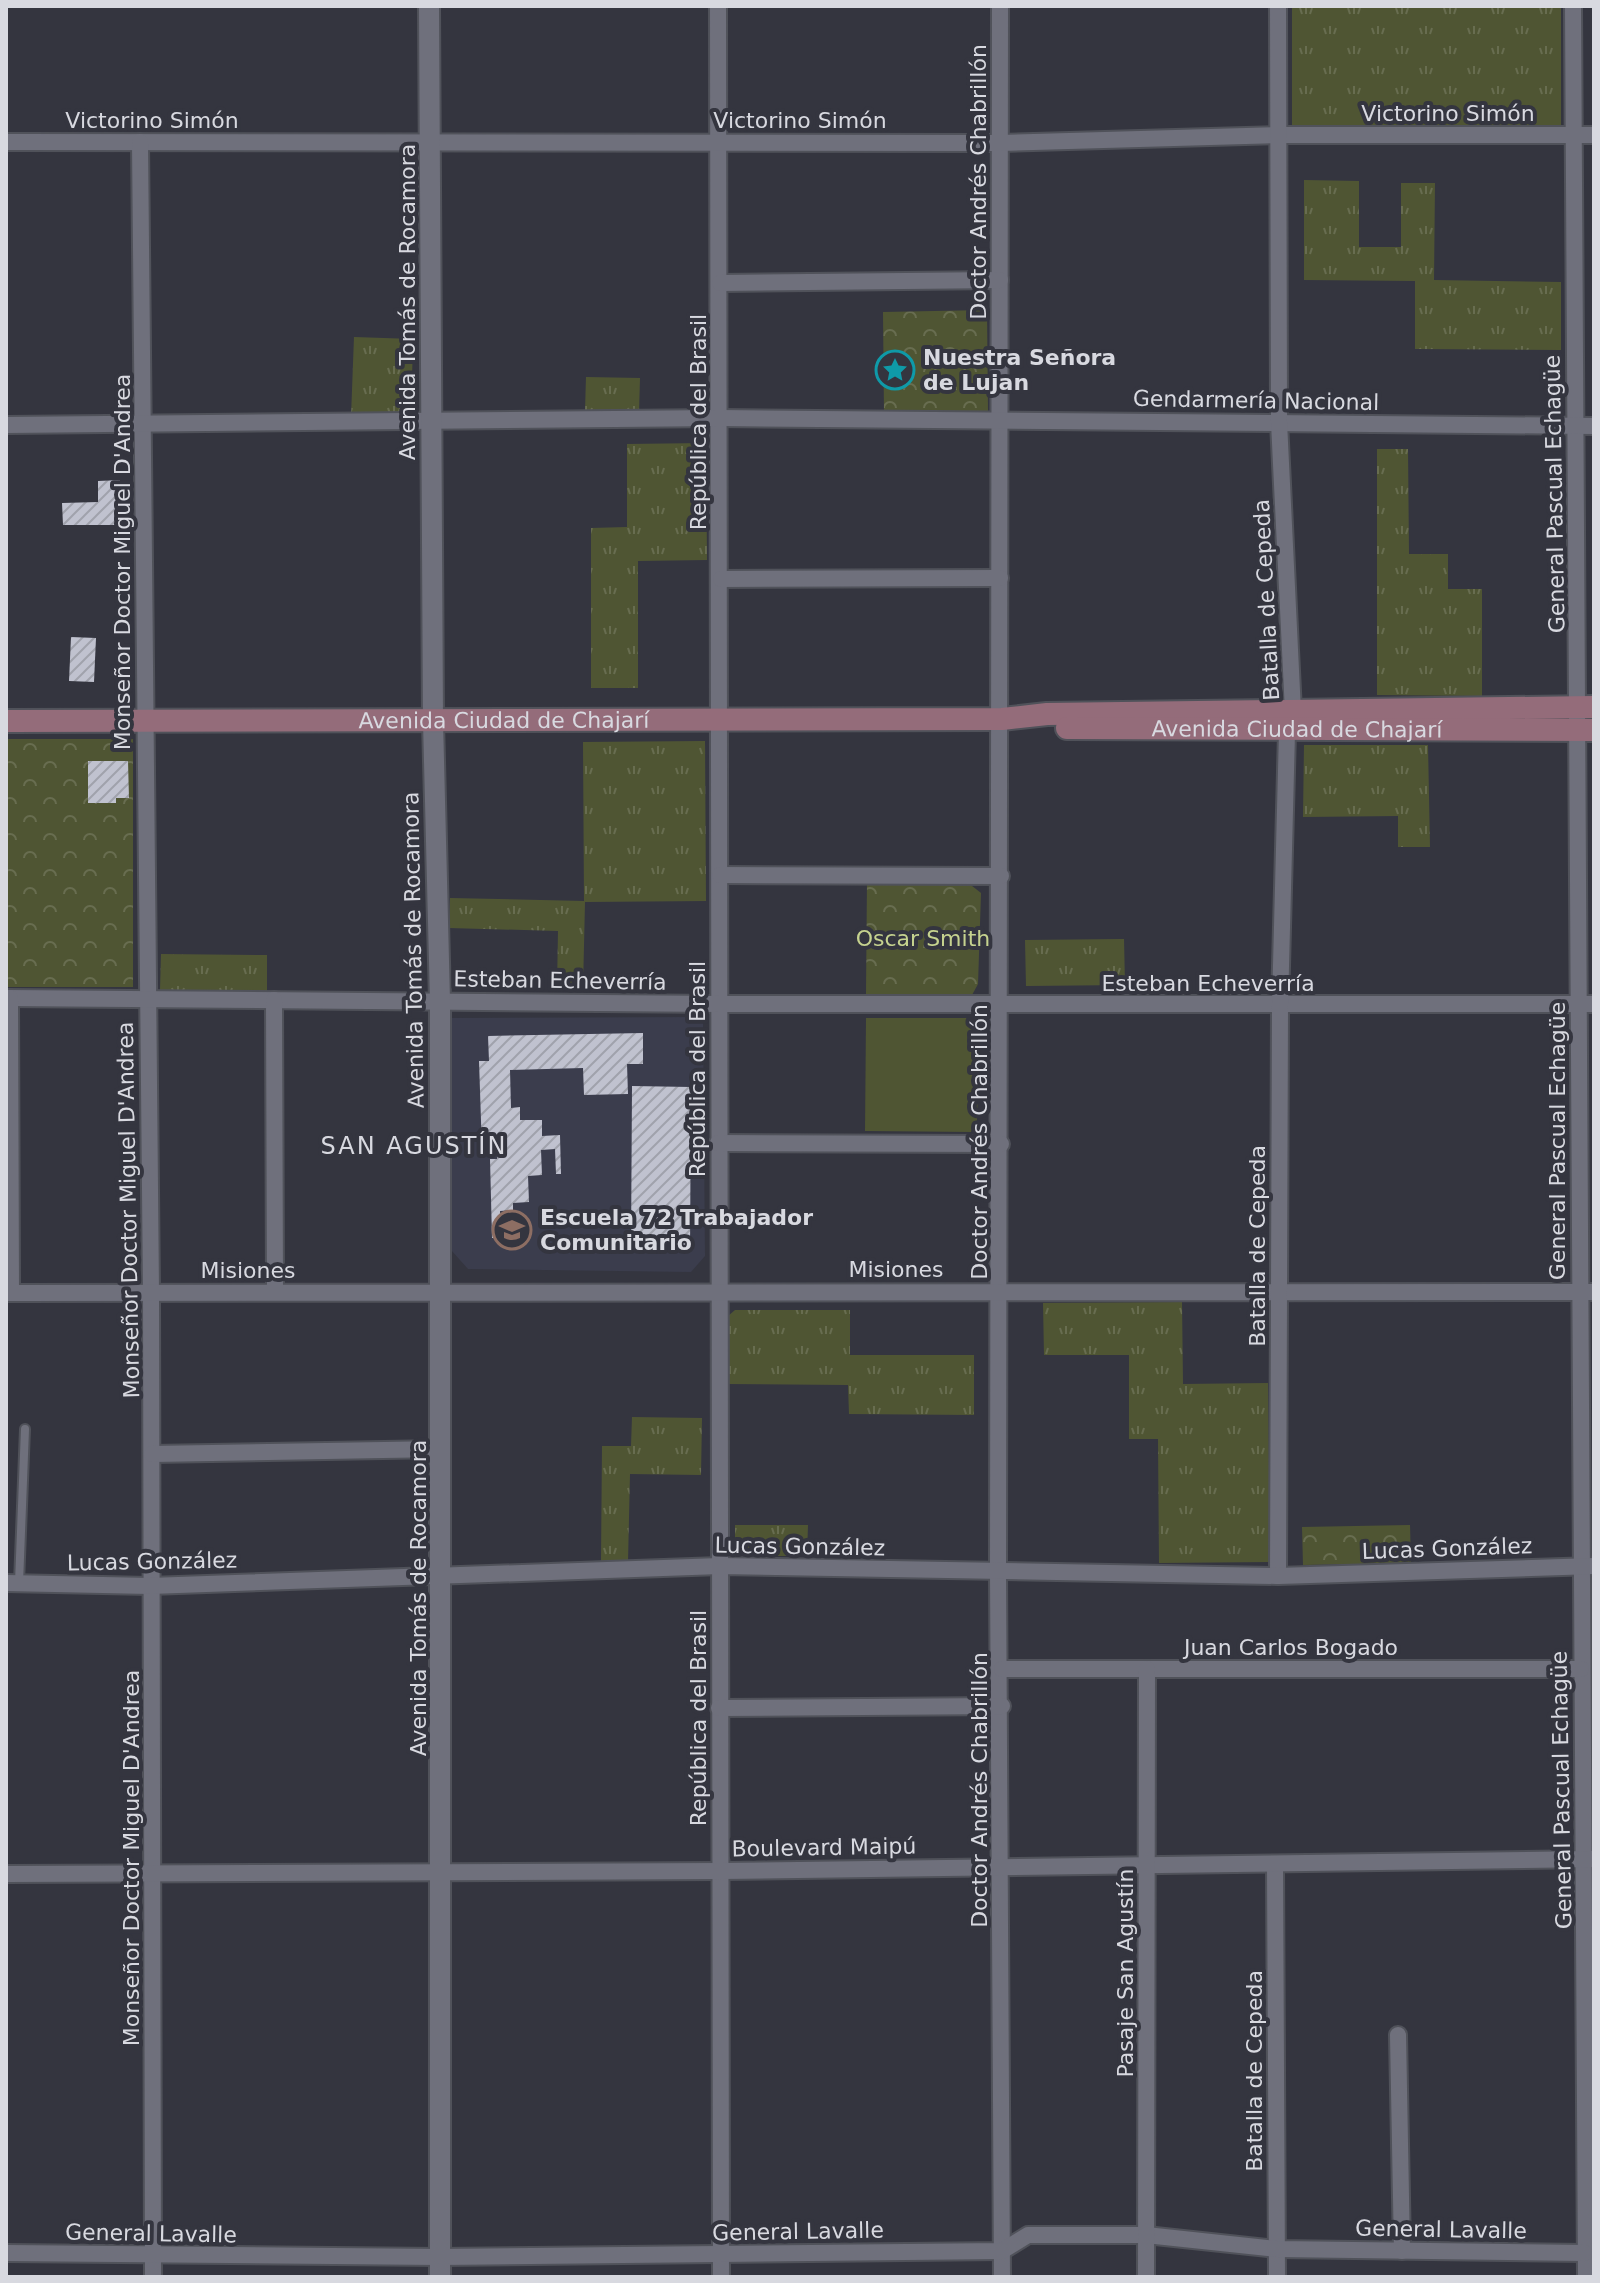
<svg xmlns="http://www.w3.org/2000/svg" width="1600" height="2283" viewBox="0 0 1600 2283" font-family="'DejaVu Sans',sans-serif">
<defs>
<pattern id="grass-tufts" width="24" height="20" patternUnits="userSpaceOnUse" patternTransform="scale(2)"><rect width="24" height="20" fill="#4f5533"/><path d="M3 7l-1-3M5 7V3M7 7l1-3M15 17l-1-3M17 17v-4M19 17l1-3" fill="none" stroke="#686d50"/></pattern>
<pattern id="park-crowns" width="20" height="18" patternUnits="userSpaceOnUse" patternTransform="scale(2)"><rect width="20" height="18" fill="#4f5533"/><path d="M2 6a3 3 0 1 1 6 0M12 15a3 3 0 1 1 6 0" fill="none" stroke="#686d50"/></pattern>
<pattern id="building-hatch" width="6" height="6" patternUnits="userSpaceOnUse" patternTransform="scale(2)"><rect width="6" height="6" fill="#c0c2cf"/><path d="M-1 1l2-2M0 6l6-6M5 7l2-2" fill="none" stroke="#a0a2ac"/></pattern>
</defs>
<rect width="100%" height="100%" fill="#34353f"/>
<polygon fill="#3b3d4d" points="703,1017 705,1256 691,1272 468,1269 451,1250 449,1018"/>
<g fill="url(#grass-tufts)">
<polygon points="1292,6 1561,6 1561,128 1292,127"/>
<polygon points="1304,180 1359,181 1359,247 1401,247 1401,183 1435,183 1434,280 1561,282 1561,350 1415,349 1415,281 1304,280"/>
<polygon points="354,337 413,339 411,419 351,417"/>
<polygon points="586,377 640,378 639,413 585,411"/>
<polygon points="706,443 707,560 638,561 638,688 591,688 591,528 627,527 627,444"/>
<polygon points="1377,449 1408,449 1409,554 1448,554 1448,589 1482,589 1482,696 1377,695"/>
<polygon points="705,741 706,901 585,902 583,988 557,988 558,931 449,928 450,898 584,901 583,742"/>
<polygon points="1304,745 1428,745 1430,847 1398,847 1398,816 1303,817"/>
<polygon points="1124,939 1125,985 1026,986 1025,940"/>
<polygon points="161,954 267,955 267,991 160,990"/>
<polygon points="1182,1302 1183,1384 1268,1383 1270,1562 1159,1563 1158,1439 1129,1439 1129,1355 1044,1355 1043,1303"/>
<polygon points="735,1310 850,1310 850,1355 974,1355 974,1415 849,1414 848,1385 727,1384 727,1317"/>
<polygon points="632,1417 702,1418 701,1475 630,1474 628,1562 601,1562 602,1446 631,1446"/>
<polygon points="735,1525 808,1525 807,1556 745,1556 735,1549"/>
</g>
<g fill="url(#park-crowns)">
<polygon points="987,310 988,412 884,413 883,312"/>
<rect x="6" y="739" width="127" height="248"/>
<polygon points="867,881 967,882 981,893 978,984 972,995 866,994"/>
<polygon points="1410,1525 1411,1563 1303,1565 1302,1527"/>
</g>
<polygon fill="#4f5533" points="866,1018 966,1018 980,1030 977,1120 971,1132 865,1131"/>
<g fill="url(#building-hatch)">
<polygon points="120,480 120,525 63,525 62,503 98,502 98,481"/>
<polygon points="71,637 96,638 94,682 69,681"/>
<polygon points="88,761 128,761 129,798 116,798 116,803 88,803"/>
<polygon points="643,1033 643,1064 627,1064 628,1094 584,1095 583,1068 510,1070 511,1108 520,1107 520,1120 542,1120 542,1136 560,1135 561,1174 556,1174 555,1149 541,1150 542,1175 528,1176 529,1202 513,1203 513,1210 500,1211 501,1238 492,1238 490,1159 497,1159 497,1150 482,1151 479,1061 489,1061 488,1036"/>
<polygon points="632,1086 691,1087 690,1250 631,1249"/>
</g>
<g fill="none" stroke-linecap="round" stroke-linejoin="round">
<g stroke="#50525a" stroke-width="12">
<polyline id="service" points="19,1583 25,1429"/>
</g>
<g stroke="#50525a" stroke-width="20">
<g id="minor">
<polyline points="718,6 721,2277"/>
<polyline points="1000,6 998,1572 1002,2277"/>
<polyline points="1573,6 1586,2277"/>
<polyline points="6,142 1000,143 1278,135 1594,135"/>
<polyline points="140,142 151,1293 153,2277"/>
<polyline points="720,283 1000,280"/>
<polyline points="6,425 720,418 1594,426"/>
<polyline points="721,579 1000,578"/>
<polyline points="720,875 1001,876"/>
<polyline points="6,998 719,1004 1594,1004"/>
<polyline points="10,998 11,1293"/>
<polyline points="274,1000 275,1292"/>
<polyline points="718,1143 1001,1144"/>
<polyline points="6,1293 1594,1292"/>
<polyline points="152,1454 441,1449"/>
<polyline points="1278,1576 1280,1005 1287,732 1293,712 1279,422 1278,6"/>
<polyline points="6,1583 150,1586 720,1566 1278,1576 1594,1566"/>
<polyline points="1002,1669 1581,1669"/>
<polyline points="719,1708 1002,1706"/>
<polyline points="1275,1864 1277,2277"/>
<polyline points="6,1874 721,1871 1592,1859"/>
<polyline points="1398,2035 1402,2251"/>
<polyline points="6,2253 440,2257 1002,2251 1028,2235 1146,2235 1277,2249 1585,2253"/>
<polyline points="1146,2277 1147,1669"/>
</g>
</g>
<g stroke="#50525a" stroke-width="24">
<polyline id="tertiary" points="429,6 433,721 440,1001 440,2277"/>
</g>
<g stroke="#50525a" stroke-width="26">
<g id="secondary">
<path id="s1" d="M 6,721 L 1002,719 L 1047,714 L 1594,707"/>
<path id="s2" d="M 1067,728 L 1594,730"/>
</g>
</g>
<use href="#service" stroke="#6f707c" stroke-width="8"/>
<use href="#minor" stroke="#6f707c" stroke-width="16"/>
<use href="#tertiary" stroke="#6f707c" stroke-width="20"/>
<use href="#secondary" stroke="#946c7a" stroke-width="22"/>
</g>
<defs>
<g id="sight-ring" transform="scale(2)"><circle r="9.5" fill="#34353f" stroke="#0f9aa8" stroke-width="1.5"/><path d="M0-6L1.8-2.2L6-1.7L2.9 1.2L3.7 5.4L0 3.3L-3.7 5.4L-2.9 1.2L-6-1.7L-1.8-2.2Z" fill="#0f9aa8"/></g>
<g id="school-ring" transform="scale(2)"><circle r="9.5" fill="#34353f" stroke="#8d6e63" stroke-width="1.5"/><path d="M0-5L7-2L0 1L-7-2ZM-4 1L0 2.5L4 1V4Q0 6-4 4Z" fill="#8d6e63"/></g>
</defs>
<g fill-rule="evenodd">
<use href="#sight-ring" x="895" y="370"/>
<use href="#school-ring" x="512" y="1230"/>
</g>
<g text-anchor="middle" stroke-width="8" stroke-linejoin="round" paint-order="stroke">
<g font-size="22" fill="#d8d9e0" stroke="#34353f">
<text x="1448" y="121">Victorino Simón</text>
<text x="152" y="128">Victorino Simón</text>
<text x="800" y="128">Victorino Simón</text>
<text transform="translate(978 182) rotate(-90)" y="8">Doctor Andrés Chabrillón</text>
<text transform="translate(407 302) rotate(-90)" y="8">Avenida Tomás de Rocamora</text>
<text transform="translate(1256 400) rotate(1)" y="8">Gendarmería Nacional</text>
<text transform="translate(698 422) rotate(-90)" y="8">República del Brasil</text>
<text transform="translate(1554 494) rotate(-91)" y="8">General Pascual Echagüe</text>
<text transform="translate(122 562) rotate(-90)" y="8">Monseñor Doctor Miguel D'Andrea</text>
<text transform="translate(1266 600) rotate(-93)" y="8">Batalla de Cepeda</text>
<text dy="8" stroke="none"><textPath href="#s1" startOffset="498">Avenida Ciudad de Chajarí</textPath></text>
<text dy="8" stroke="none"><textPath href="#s2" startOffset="230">Avenida Ciudad de Chajarí</textPath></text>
<text transform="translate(413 950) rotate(-91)" y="8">Avenida Tomás de Rocamora</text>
<text transform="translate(560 980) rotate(1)" y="8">Esteban Echeverría</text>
<text x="1208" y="991">Esteban Echeverría</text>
<text transform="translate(697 1069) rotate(-90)" y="8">República del Brasil</text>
<text transform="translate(1557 1141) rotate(-90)" y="8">General Pascual Echagüe</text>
<text transform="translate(979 1142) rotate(-90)" y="8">Doctor Andrés Chabrillón</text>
<text transform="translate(128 1210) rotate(-91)" y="8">Monseñor Doctor Miguel D'Andrea</text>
<text transform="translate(1257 1246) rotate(-90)" y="8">Batalla de Cepeda</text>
<text x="896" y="1277">Misiones</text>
<text x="248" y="1278">Misiones</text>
<text transform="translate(800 1546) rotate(1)" y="8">Lucas González</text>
<text transform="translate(1447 1548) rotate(-2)" y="8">Lucas González</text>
<text transform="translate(152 1561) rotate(-1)" y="8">Lucas González</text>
<text transform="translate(418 1598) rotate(-90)" y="8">Avenida Tomás de Rocamora</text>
<text x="1291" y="1655">Juan Carlos Bogado</text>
<text transform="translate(698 1718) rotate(-90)" y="8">República del Brasil</text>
<text transform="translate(979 1790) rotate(-90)" y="8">Doctor Andrés Chabrillón</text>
<text transform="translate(1561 1790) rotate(-91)" y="8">General Pascual Echagüe</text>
<text transform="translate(824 1847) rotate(-1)" y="8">Boulevard Maipú</text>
<text transform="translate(131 1858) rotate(-90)" y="8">Monseñor Doctor Miguel D'Andrea</text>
<text transform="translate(1125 1973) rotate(-90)" y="8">Pasaje San Agustín</text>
<text transform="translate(1254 2071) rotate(-90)" y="8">Batalla de Cepeda</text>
<text transform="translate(1441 2229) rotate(1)" y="8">General Lavalle</text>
<text transform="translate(798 2231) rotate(-1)" y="8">General Lavalle</text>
<text transform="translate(151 2233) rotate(1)" y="8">General Lavalle</text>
</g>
<g font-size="22" font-weight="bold" fill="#d8d9e0" stroke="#34353f" text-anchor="start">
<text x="923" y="365">Nuestra Señora<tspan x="923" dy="25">de Lujan</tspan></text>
<text x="540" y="1225">Escuela 72 Trabajador<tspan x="540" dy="25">Comunitario</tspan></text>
</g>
<g font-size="22" fill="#c6d38f" stroke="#34353f">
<text x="923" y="946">Oscar Smith</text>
</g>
<g font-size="24" letter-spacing="2" fill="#d8d9e0" stroke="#34353f">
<text x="414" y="1154">SAN AGUSTÍN</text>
</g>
</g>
<rect width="1600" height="2283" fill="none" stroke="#d8d9e0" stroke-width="16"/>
</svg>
